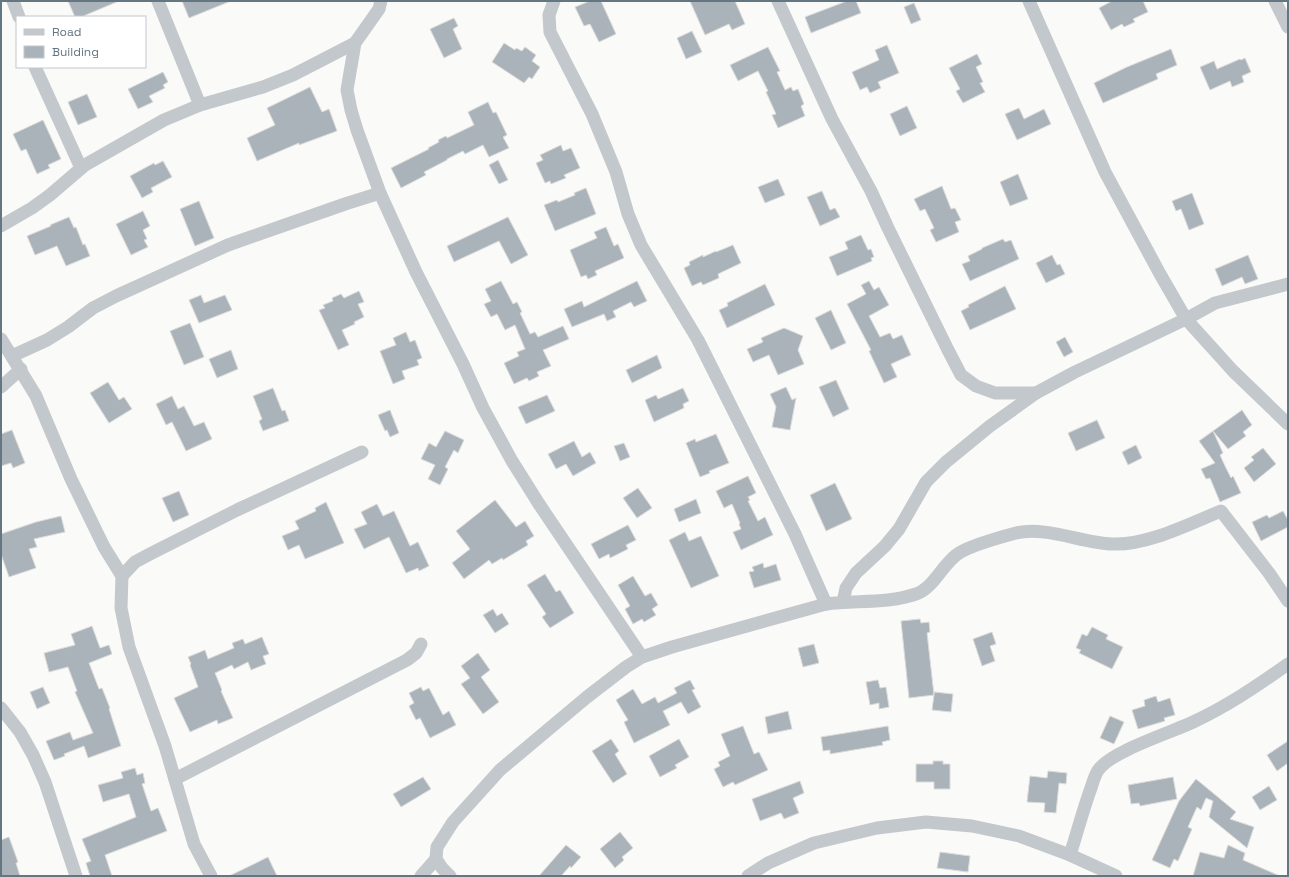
<svg xmlns="http://www.w3.org/2000/svg" width="1289" height="877" viewBox="0 0 1289 877" font-family="'Space Grotesk',sans-serif">
<rect width="100%" height="100%" fill="#fafaf8"/>
<g fill="#aab3b9" stroke="#dcdcda">
<polygon points="68,1 119,1 81,17 75,17"/>
<polygon points="182,1 231,1 189,18"/>
<polygon points="590,1 601,1 616,34 599,42 590,24 584,26 575,7"/>
<polygon points="690,1 735,1 745,24 732,30 729,24 705,35"/>
<polygon points="847,1 856,1 861,13 811,33 805,17"/>
<polygon points="1112,1 1143,1 1148,12 1133,19 1135,22 1124,27 1122,24 1111,30 1099,8"/>
<polygon points="914,3 921,20 911,24 904,7"/>
<polygon points="454,18 458,26 453,29 462,49 444,58 430,29"/>
<polygon points="692,31 702,52 686,59 677,38"/>
<polygon points="504,43 515,50 516,48 522,51 525,47 536,55 532,61 540,67 532,79 529,77 524,83 492,62"/>
<polygon points="887,45 899,73 878,82 881,88 870,93 867,87 860,90 852,72 879,60 875,50"/>
<polygon points="768,47 780,71 777,72 785,90 791,87 793,91 798,89 804,104 801,106 805,116 778,128 772,115 776,114 766,92 768,91 758,71 738,81 730,65"/>
<polygon points="1171,49 1177,65 1156,74 1158,79 1103,103 1094,83 1127,67"/>
<polygon points="977,54 982,64 976,67 983,82 980,83 985,92 963,103 956,91 960,89 949,68"/>
<polygon points="1245,58 1251,72 1242,76 1244,82 1232,87 1230,81 1210,90 1200,67 1214,61 1217,69 1240,59 1241,60"/>
<polygon points="163,72 168,82 163,85 165,88 149,96 153,102 138,109 128,89"/>
<polygon points="310,87 322,112 329,109 337,131 299,145 299,143 257,161 247,138 275,125 267,108"/>
<polygon points="87,94 97,117 78,125 68,102"/>
<polygon points="488,102 493,113 496,112 507,135 503,137 509,148 489,157 483,145 465,154 463,151 447,159 447,160 424,172 426,175 401,188 391,168 429,149 428,148 439,142 438,140 446,136 447,138 474,125 468,112"/>
<polygon points="907,106 917,128 900,136 890,114"/>
<polygon points="1019,108 1024,119 1044,109 1051,124 1017,140 1005,114"/>
<polygon points="43,120 61,159 48,165 50,168 37,174 26,149 21,151 13,134"/>
<polygon points="561,145 563,151 571,148 580,168 564,175 566,178 551,184 550,181 545,183 536,163 543,160 540,155"/>
<polygon points="498,160 508,180 499,184 489,165"/>
<polygon points="163,161 172,177 151,188 153,192 142,198 130,176 154,163 155,165"/>
<polygon points="1018,174 1028,199 1010,206 1000,182"/>
<polygon points="778,179 785,195 765,203 758,187"/>
<polygon points="942,186 951,209 955,208 961,220 955,222 959,232 936,242 930,230 934,228 925,209 920,211 914,199"/>
<polygon points="586,188 596,214 555,231 544,205 557,200 558,202 575,195 574,193"/>
<polygon points="822,191 830,210 835,208 840,217 820,226 807,197"/>
<polygon points="1192,193 1204,224 1189,230 1181,209 1176,211 1172,201"/>
<polygon points="199,201 214,238 195,246 180,209"/>
<polygon points="143,211 150,226 143,230 147,239 144,240 148,247 131,255 116,224"/>
<polygon points="69,217 74,228 76,227 83,245 85,244 90,256 66,266 57,246 35,255 27,236 51,226 50,225"/>
<polygon points="508,217 528,255 511,264 499,241 454,262 447,246"/>
<polygon points="606,227 614,246 618,244 624,258 595,271 597,275 588,279 586,275 581,277 570,250 597,238 594,232"/>
<polygon points="861,235 868,250 871,249 874,257 871,258 872,261 837,276 829,257 848,249 845,242"/>
<polygon points="1003,239 1005,242 1011,240 1019,259 970,281 962,264 970,261 968,256 982,249 982,248"/>
<polygon points="733,245 741,263 718,274 719,278 703,285 701,282 692,286 684,268 690,265 689,262 703,255 703,257 716,251 716,252"/>
<polygon points="1052,255 1057,265 1060,264 1065,274 1046,283 1036,263"/>
<polygon points="1248,255 1258,279 1245,284 1242,277 1222,286 1215,269"/>
<polygon points="501,281 513,304 517,302 522,312 520,313 530,334 535,332 538,337 563,326 569,339 543,350 551,366 537,372 539,376 529,381 527,378 514,384 504,363 519,356 517,352 525,349 515,325 505,330 497,314 491,317 484,304 491,301 485,289"/>
<polygon points="637,281 647,301 634,307 631,302 613,311 616,317 607,321 604,314 572,327 564,309 582,301 584,307"/>
<polygon points="869,281 874,290 879,287 889,305 869,316 880,337 890,333 893,339 902,335 911,355 891,364 897,377 884,383 869,351 871,350 847,304 866,294 861,285"/>
<polygon points="765,284 775,305 727,328 719,310 728,306 727,303"/>
<polygon points="1005,286 1016,309 970,330 961,311 969,307 968,305"/>
<polygon points="359,291 364,302 358,304 364,317 354,322 355,324 342,330 349,345 338,350 319,310 325,308 323,305 333,301 332,298 341,294 344,298"/>
<polygon points="201,295 204,303 225,295 232,310 199,323 189,300"/>
<polygon points="831,310 846,343 831,350 815,318"/>
<polygon points="190,323 204,357 184,365 170,331"/>
<polygon points="784,328 803,336 798,350 804,364 778,375 769,355 753,362 747,349 763,342 761,338"/>
<polygon points="406,332 410,342 415,340 422,358 417,360 419,365 402,371 405,379 393,384 380,351 396,345 393,338"/>
<polygon points="1065,337 1073,352 1064,357 1056,342"/>
<polygon points="231,350 238,369 217,378 209,359"/>
<polygon points="657,355 662,368 632,383 626,370"/>
<polygon points="836,380 849,409 833,417 819,387"/>
<polygon points="108,382 119,400 124,397 132,409 109,423 90,393"/>
<polygon points="786,387 792,400 796,398 790,430 772,427 776,407 770,394"/>
<polygon points="273,388 282,411 285,410 289,421 263,431 259,421 262,419 253,396"/>
<polygon points="683,388 689,401 683,404 684,408 654,422 645,400 656,395 658,399"/>
<polygon points="547,395 555,411 526,424 518,407"/>
<polygon points="172,396 178,409 184,406 194,426 204,422 212,439 186,451 172,422 166,425 156,404"/>
<polygon points="390,410 399,433 390,437 387,430 385,431 378,415"/>
<polygon points="1242,410 1252,425 1243,432 1246,436 1228,449 1213,431"/>
<polygon points="1097,420 1105,438 1076,451 1068,433"/>
<polygon points="12,430 25,463 13,468 11,463 1,466 1,434"/>
<polygon points="445,431 464,440 458,453 454,450 445,467 448,469 440,485 428,479 435,465 421,459 429,443 436,447"/>
<polygon points="1213,431 1223,453 1220,455 1225,466 1231,478 1233,476 1241,493 1220,502 1210,478 1206,479 1201,469 1215,463 1199,441"/>
<polygon points="716,434 729,463 709,471 710,473 700,477 686,443 695,439 696,442"/>
<polygon points="574,441 582,457 590,452 596,463 573,476 566,464 556,469 548,454"/>
<polygon points="624,443 630,457 620,461 614,446"/>
<polygon points="1136,445 1142,458 1128,465 1122,452"/>
<polygon points="1263,448 1276,464 1254,482 1244,468 1254,460 1251,457"/>
<polygon points="748,476 756,493 748,497 750,500 748,501 758,521 765,517 773,535 741,550 733,532 741,529 739,524 740,523 732,504 724,508 716,491"/>
<polygon points="835,483 852,519 826,531 810,495"/>
<polygon points="638,488 652,508 637,518 623,498"/>
<polygon points="179,491 189,515 173,522 162,498"/>
<polygon points="696,499 701,513 679,522 674,509"/>
<polygon points="495,500 516,527 525,521 534,536 526,541 528,545 503,560 502,558 492,564 489,560 464,579 452,563 470,549 456,531"/>
<polygon points="326,502 344,543 305,559 299,545 288,550 282,536 299,529 295,521 316,511 315,508"/>
<polygon points="377,504 383,516 394,511 410,546 418,542 429,566 419,571 418,568 406,573 389,537 364,549 354,529 367,524 361,512"/>
<polygon points="1283,511 1288,520 1288,527 1261,541 1252,522 1267,515 1269,518"/>
<polygon points="61,516 65,532 34,539 37,547 29,549 36,568 9,577 1,554 1,534 36,522"/>
<polygon points="628,525 636,540 626,545 628,549 610,558 609,554 599,559 591,544"/>
<polygon points="685,532 689,541 701,536 719,576 691,588 669,540"/>
<polygon points="763,563 764,568 776,564 781,580 754,588 749,572 754,571 752,567"/>
<polygon points="545,574 556,592 560,590 574,613 550,628 542,617 546,614 527,585"/>
<polygon points="633,576 645,596 651,593 658,605 652,609 656,615 644,622 642,619 633,624 625,609 630,606 618,585"/>
<polygon points="493,609 497,616 502,613 509,624 495,633 483,615"/>
<polygon points="920,619 921,623 929,622 930,632 927,633 934,695 934,692 953,694 951,712 932,710 934,695 909,698 901,621"/>
<polygon points="92,626 100,648 109,645 112,654 89,663 99,689 102,688 110,708 109,709 121,746 88,758 84,746 64,754 65,756 54,760 46,741 70,732 73,740 93,733 75,692 77,691 68,667 49,672 44,653 75,645 71,634"/>
<polygon points="1092,627 1108,635 1106,639 1123,647 1112,669 1079,653 1081,650 1076,648 1082,634 1087,636"/>
<polygon points="992,632 996,644 990,646 995,661 982,666 973,639"/>
<polygon points="262,637 269,654 263,656 266,664 251,670 248,662 234,669 232,665 215,673 222,690 221,691 233,718 218,724 217,720 190,732 174,698 198,687 190,665 191,664 188,657 205,650 208,659 234,648 232,643 243,639 245,644"/>
<polygon points="814,644 819,663 803,667 798,648"/>
<polygon points="478,653 490,670 481,677 499,702 483,714 461,684 470,678 461,666"/>
<polygon points="690,680 695,689 692,690 701,707 688,714 681,702 663,711 670,725 634,743 624,722 628,720 616,700 633,689 642,704 655,697 658,703 677,693 674,688"/>
<polygon points="878,680 880,688 886,687 889,707 879,709 879,703 870,705 866,682"/>
<polygon points="43,687 50,703 37,709 30,692"/>
<polygon points="421,687 423,691 429,688 443,715 449,711 456,725 430,738 420,718 416,720 409,706 414,703 409,693"/>
<polygon points="1156,696 1158,702 1170,698 1175,715 1164,718 1165,721 1138,729 1132,710 1145,706 1144,700"/>
<polygon points="788,711 792,729 768,734 765,717"/>
<polygon points="1110,716 1124,722 1114,744 1100,738"/>
<polygon points="743,726 754,754 759,752 768,770 735,785 733,782 723,787 714,769 720,766 718,762 730,756 721,734"/>
<polygon points="888,726 890,740 882,742 883,745 830,754 830,750 823,751 821,737"/>
<polygon points="611,739 619,751 615,754 627,774 613,783 592,751"/>
<polygon points="679,739 689,757 675,765 677,768 660,777 649,756"/>
<polygon points="1288,741 1288,763 1277,771 1267,755"/>
<polygon points="933,761 943,761 943,764 950,764 950,789 934,789 934,782 916,782 916,764 933,764"/>
<polygon points="135,768 137,775 143,773 145,783 142,784 151,811 158,808 167,831 105,855 112,876 90,876 86,863 91,861 82,839 136,817 129,794 103,802 98,785 123,778 121,772"/>
<polygon points="1048,771 1067,773 1066,784 1059,783 1056,813 1044,812 1045,803 1027,802 1030,776 1047,778"/>
<polygon points="423,777 431,789 401,807 393,794"/>
<polygon points="1173,777 1177,799 1140,806 1139,803 1131,804 1128,785"/>
<polygon points="1196,779 1236,812 1230,819 1254,827 1247,848 1209,817 1213,801 1206,798 1201,810 1197,807 1188,827 1192,829 1178,861 1174,859 1170,868 1152,860 1179,801"/>
<polygon points="800,781 804,793 793,798 799,813 784,819 781,813 760,821 752,799"/>
<polygon points="1269,786 1277,800 1260,810 1252,797"/>
<polygon points="620,832 633,848 622,857 624,860 615,868 600,849"/>
<polygon points="9,837 18,862 16,863 20,876 1,876 1,840"/>
<polygon points="566,845 581,857 571,868 570,866 561,876 539,876"/>
<polygon points="1228,845 1245,853 1243,860 1280,876 1193,876 1200,852 1224,858"/>
<polygon points="940,852 970,856 968,872 937,868"/>
<polygon points="268,857 277,876 229,876 256,863"/>
</g>
<g fill="none" stroke-linecap="round" stroke-linejoin="round">
<g stroke="#c3c8cc" stroke-width="13">
<polyline points="13,1 19,17"/>
<polyline points="158,1 200,105"/>
<polyline points="381,1 379,9 355,43 347,90 351,110 357,130 380,193 416,272 463,364 483,408 512,461 539,504 642,657"/>
<polyline points="554,1 549,15 550,32 592,114 616,172 628,214 641,245 698,340 795,534 826,604"/>
<polyline points="778,1 832,119 871,191 888,228 948,350 961,375 976,386 995,393 1036,393"/>
<polyline points="1029,1 1105,172 1160,274 1186,319 1233,371 1288,424"/>
<polyline points="1275,1 1288,27"/>
<polyline points="35,67 81,168"/>
<polyline points="1,226 32,208 50,195 85,165 164,120 200,105 263,87 293,75 355,43"/>
<polyline points="1,339 36,396 71,479 104,547 122,576 121,608 129,647 165,746 194,844 211,876"/>
<polyline points="12,356 47,340 68,327 93,308 116,296 228,245 345,204 380,193"/>
<polyline points="1,387 21,369"/>
<polyline points="122,576 135,562 150,554 237,510 362,452"/>
<polyline points="843,602 846,588 856,573 885,546 899,529 926,482 946,462 990,426 1036,393 1075,372 1186,319 1215,303 1288,284"/>
<polyline points="1,708 20,732 33,755 45,782 76,876"/>
<polyline points="175,779 407,660 416,653 421,644"/>
<path d="M 1070,855 C 1077,833 1083,810 1091,788 C 1093,782 1095,774 1099,769 C 1113,751 1169,733 1191,723 C 1226,707 1257,686 1288,664"/>
<polyline points="421,876 436,859"/>
<path d="M 450,876 L 442,868 L 436,859 L 437,847 L 453,822 L 500,770 L 587,697 L 626,667 L 642,657 L 672,647 L 826,604 C 856,600 887,604 916,594 C 933,589 943,563 959,553 C 972,545 1001,537 1016,533 C 1046,526 1082,543 1112,544 C 1146,546 1189,524 1221,511 L 1269,573 L 1288,601"/>
<polyline points="748,876 768,863 814,843 877,828 926,822 972,826 1019,836 1070,855 1116,876"/>
</g>
</g>
<rect width="1289" height="877" fill="none" stroke="#657683" stroke-width="4"/>
<rect x="16" y="16" width="130" height="52" fill="#ffffff" stroke="#c1c8cd"/>
<rect x="24" y="29" width="20" height="6" fill="#c3c8cc" stroke="#c1c8cd"/>
<text x="52" y="36" font-size="12" fill="#657683">Road</text>
<rect x="24" y="46" width="20" height="12" fill="#aab3b9" stroke="#c1c8cd"/>
<text x="52" y="56" font-size="12" fill="#657683">Building</text>
</svg>
